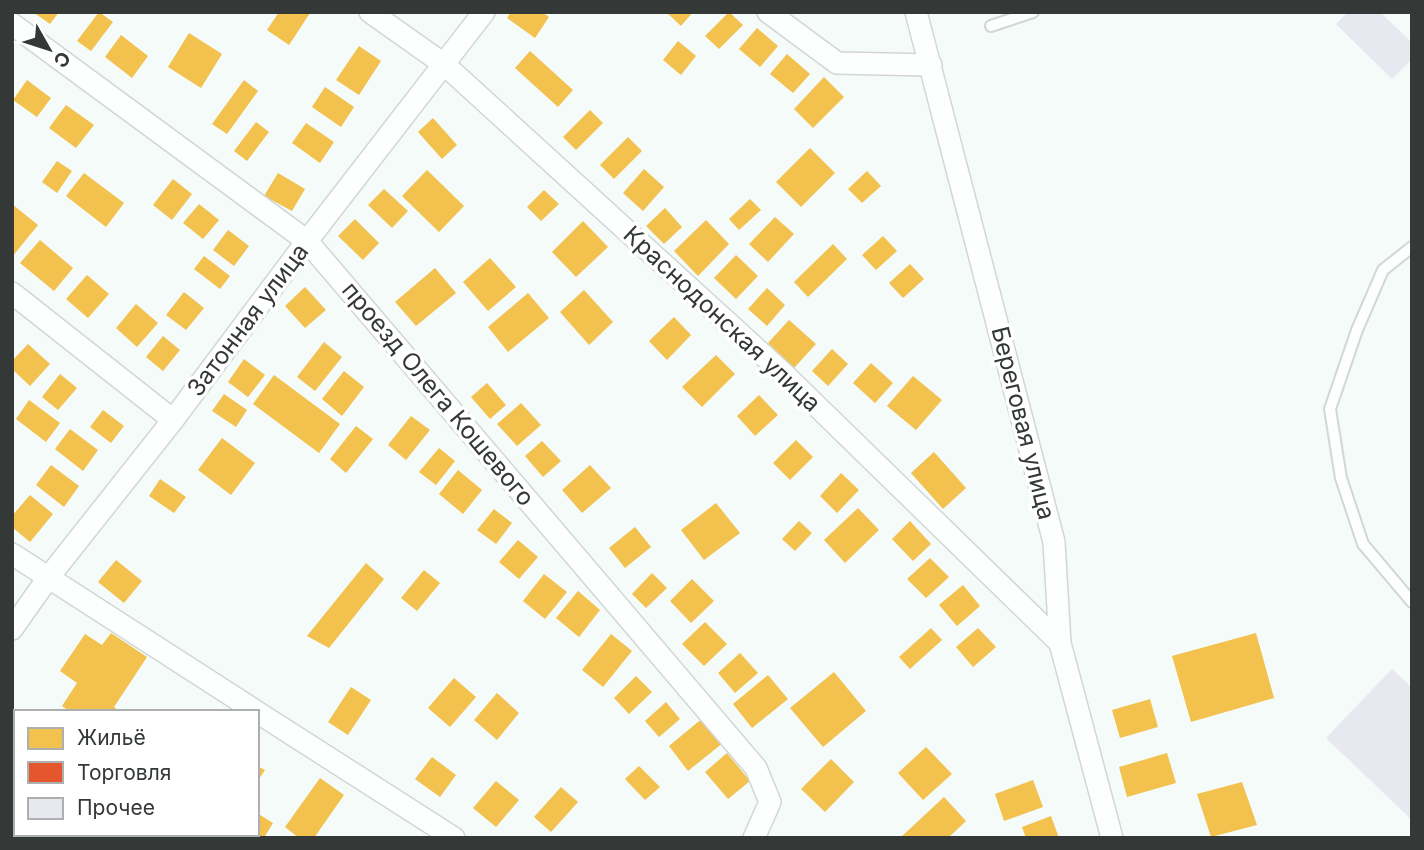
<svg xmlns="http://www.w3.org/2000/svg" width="1424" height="850" viewBox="0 0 1424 850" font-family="Inter,sans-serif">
<rect width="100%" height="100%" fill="#f4fbf9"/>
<g fill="#f2c14e">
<polygon points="33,12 59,12 50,24"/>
<polygon points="99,12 113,22 91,51 77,41"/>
<polygon points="279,12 310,13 289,45 267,30"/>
<polygon points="511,12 542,12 549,17 535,38 507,18"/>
<polygon points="666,12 693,12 681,26"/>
<polygon points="729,12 743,25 719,49 705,36"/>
<polygon points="757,28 778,46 760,67 739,49"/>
<polygon points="189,33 222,54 201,88 168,67"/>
<polygon points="121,35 148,56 132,78 105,57"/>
<polygon points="678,41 696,56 681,75 663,60"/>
<polygon points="359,46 381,61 359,95 336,80"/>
<polygon points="530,51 573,90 558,107 515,68"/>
<polygon points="787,54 810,74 793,93 770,74"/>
<polygon points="824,77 844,97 813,128 794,109"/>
<polygon points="27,80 51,98 37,117 13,100"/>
<polygon points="244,80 258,91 227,134 212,124"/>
<polygon points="325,87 354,107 341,127 312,107"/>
<polygon points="66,105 94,125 76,148 49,128"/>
<polygon points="590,110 603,123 576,150 563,137"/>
<polygon points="433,118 457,145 442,159 418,132"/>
<polygon points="256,122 269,132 247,161 234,151"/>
<polygon points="306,123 334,142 320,163 292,143"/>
<polygon points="628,137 642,151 614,179 600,165"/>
<polygon points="810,148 835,173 801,207 776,182"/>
<polygon points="57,161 72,171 57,193 42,182"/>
<polygon points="644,169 664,187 643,211 623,193"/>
<polygon points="427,170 464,206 439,232 402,196"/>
<polygon points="867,171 881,186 862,203 848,189"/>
<polygon points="84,173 124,203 106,227 66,196"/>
<polygon points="278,173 305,189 292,211 264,196"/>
<polygon points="173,179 192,194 172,220 153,205"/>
<polygon points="384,189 408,211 392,228 368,205"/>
<polygon points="544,190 559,204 541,221 527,207"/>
<polygon points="750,199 761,210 739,230 729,219"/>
<polygon points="12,204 38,225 12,257"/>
<polygon points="199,204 219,220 203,239 183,223"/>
<polygon points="665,208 682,227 664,244 646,226"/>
<polygon points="775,217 794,234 768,262 749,244"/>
<polygon points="355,219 379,243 363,260 338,236"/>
<polygon points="706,220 729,244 698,276 674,251"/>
<polygon points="583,221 608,247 576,277 552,252"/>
<polygon points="228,230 249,246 234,266 213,250"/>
<polygon points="883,236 897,251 876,270 862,255"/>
<polygon points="40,240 73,268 54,291 20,263"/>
<polygon points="833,244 847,259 808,297 794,282"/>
<polygon points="736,255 758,276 736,299 714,278"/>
<polygon points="204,256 230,276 220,289 194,269"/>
<polygon points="490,258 516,287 488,311 463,282"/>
<polygon points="910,264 924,279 903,298 889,283"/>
<polygon points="435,268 456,293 416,326 395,302"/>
<polygon points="87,275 109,294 88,318 66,299"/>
<polygon points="305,287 326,310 305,328 285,306"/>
<polygon points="767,288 785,305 767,326 748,309"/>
<polygon points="584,290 613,322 589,345 560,312"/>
<polygon points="184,292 204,308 186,330 166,315"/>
<polygon points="528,293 549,318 508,352 488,327"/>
<polygon points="136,304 158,323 137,347 116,328"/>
<polygon points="674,317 691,335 667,360 649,341"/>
<polygon points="789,320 816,344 794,368 768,343"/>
<polygon points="163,336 180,350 163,371 146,357"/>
<polygon points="324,342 342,357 315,391 297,377"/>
<polygon points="28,344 50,364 30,386 12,369 12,361"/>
<polygon points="832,349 848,364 828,386 812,371"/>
<polygon points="716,355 735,374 702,407 682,387"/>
<polygon points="244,359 265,375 248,397 228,382"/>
<polygon points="871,363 893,383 875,403 853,383"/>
<polygon points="344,371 364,387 342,416 322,399"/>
<polygon points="60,374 77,388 58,410 42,397"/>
<polygon points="274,375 340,424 319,453 253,404"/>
<polygon points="913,376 942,400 916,430 887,406"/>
<polygon points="487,383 506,405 490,419 471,397"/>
<polygon points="224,394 247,410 236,427 212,411"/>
<polygon points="759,395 778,415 755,436 737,416"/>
<polygon points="29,400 60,423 46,442 16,419"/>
<polygon points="521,403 541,425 517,446 497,424"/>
<polygon points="103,410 124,426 111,443 90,427"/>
<polygon points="411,416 430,430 406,460 388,445"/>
<polygon points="356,426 373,439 346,473 330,459"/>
<polygon points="70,429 98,450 83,471 55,449"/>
<polygon points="222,438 255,463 231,495 198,470"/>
<polygon points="796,440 813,457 790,480 773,463"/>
<polygon points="542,441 561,461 543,477 525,456"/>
<polygon points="439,448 455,461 436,485 419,472"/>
<polygon points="934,452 966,488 943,509 911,473"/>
<polygon points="51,465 79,486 64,507 36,485"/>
<polygon points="590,465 611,488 582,513 562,490"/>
<polygon points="458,470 482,490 463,514 439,494"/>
<polygon points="841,473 859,490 837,513 820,496"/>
<polygon points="160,479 186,497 174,513 149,496"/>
<polygon points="30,495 53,514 30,542 12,527 12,516"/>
<polygon points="716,503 740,533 704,560 681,530"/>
<polygon points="858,508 879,530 845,563 824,540"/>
<polygon points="494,509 512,523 496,544 477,530"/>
<polygon points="799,521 812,533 795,551 782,539"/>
<polygon points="910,521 931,544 913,561 892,539"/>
<polygon points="635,527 651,547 625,568 609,548"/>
<polygon points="518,540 538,557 519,579 499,562"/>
<polygon points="930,558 949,577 926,598 907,579"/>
<polygon points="116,560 142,581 124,603 98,582"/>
<polygon points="366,563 384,579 329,648 307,636"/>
<polygon points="424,570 440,583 417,611 401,598"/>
<polygon points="652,573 667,588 646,608 632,594"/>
<polygon points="544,574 567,592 545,619 523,601"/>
<polygon points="692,579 714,601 691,623 670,601"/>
<polygon points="963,585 980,606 957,626 939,605"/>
<polygon points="578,591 600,610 579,637 556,618"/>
<polygon points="705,622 727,644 704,666 682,644"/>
<polygon points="931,628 942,640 910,669 899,657"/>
<polygon points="978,628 996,647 973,667 956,647"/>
<polygon points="111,633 147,657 114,707 120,712 71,712 62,706 77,683 60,671 85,634 102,645"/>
<polygon points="1256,633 1274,698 1191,722 1172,656"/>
<polygon points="611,634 632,651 603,687 582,670"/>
<polygon points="740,653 758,673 735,693 718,673"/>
<polygon points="834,672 866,711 823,747 790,708"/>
<polygon points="768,675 788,699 752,728 733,704"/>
<polygon points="636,676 652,692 629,714 614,698"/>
<polygon points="454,678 476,697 450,727 428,708"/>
<polygon points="351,687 371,700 348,735 328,722"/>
<polygon points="497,693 519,713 497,740 474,720"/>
<polygon points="1150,699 1158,727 1120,738 1112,710"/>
<polygon points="666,702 680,719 659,737 645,721"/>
<polygon points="704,717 724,742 688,771 669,746"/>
<polygon points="926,747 952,774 923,800 898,773"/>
<polygon points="727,753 750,781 728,799 705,772"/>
<polygon points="1167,753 1176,783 1127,797 1119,767"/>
<polygon points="432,757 456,775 440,797 415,779"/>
<polygon points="831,759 854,782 825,812 801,789"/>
<polygon points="257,766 265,770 257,782"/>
<polygon points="639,766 660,787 645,800 625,779"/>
<polygon points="320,778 344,795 314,838 299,838 285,827"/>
<polygon points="1033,780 1043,807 1004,821 995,794"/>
<polygon points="496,781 519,800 496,827 473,808"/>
<polygon points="1242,782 1257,825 1211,837 1197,794"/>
<polygon points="561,787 578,802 551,832 534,817"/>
<polygon points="944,797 966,821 948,838 900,838"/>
<polygon points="257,813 273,823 264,838 230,838 225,834 257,834"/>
<polygon points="1051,816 1059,838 1026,838 1022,827"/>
<polygon points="86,834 109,834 106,838 91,838"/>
</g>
<g fill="#e4572e">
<polygon points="16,796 16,834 29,834 26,838 12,838 12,801"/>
<polygon points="52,834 71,834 73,836 71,838 50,838"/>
</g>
<g fill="#e8e8f0">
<polygon points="1348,12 1380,12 1412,43 1412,59 1392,79 1336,24"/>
<polygon points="1392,669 1412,688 1412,820 1326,738"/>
</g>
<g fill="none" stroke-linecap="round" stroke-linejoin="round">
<g stroke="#d1d7d5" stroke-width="14">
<g id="service">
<polyline points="991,26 1033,12"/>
<polyline points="1412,247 1383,270 1357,330 1330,409 1341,478 1363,544 1412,602"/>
</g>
</g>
<g stroke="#d1d7d5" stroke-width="24">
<g id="minor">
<polyline points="370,12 445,65 784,374 1060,643"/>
<polyline points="768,12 837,63 931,65"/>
<polyline points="916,12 1054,542 1060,643 1112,838"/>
<polyline points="12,24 307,241 756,768 770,802 754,838"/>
<polyline points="12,293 173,420"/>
<polyline points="12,554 257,712"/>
<polyline points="12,629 48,578 173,420 307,241 484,12"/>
<polyline points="257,712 454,838"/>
</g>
</g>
<use href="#service" stroke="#fdfefe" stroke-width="10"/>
<use href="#minor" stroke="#fdfefe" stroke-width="21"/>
</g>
<g text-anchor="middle" stroke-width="7" stroke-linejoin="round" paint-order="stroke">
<g font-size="24" fill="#343937" stroke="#fff">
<text transform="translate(722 319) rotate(43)" y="8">Краснодонская улица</text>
<text transform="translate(248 320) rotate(-53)" y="8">Затонная улица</text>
<text transform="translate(438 394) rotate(50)" y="8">проезд Олега Кошевого</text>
<text transform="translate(1023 423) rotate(76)" y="8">Береговая улица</text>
</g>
</g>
<rect width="1424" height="850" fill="none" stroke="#343937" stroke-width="28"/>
<rect x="14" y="710" width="245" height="126" fill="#ffffff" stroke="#aeb0af" stroke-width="2"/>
<rect x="28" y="728" width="35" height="21" fill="#f2c14e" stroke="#aeb0af" stroke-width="2"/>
<text x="77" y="745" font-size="21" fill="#343937">Жильё</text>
<rect x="28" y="762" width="35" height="21" fill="#e4572e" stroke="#aeb0af" stroke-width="2"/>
<text x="77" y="780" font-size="21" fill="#343937">Торговля</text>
<rect x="28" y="798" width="35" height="21" fill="#e8e8f0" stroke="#aeb0af" stroke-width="2"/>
<text x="77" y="815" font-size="21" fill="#343937">Прочее</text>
<g transform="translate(49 49) rotate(129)" stroke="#ffffff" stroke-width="5" paint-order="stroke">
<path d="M0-5L12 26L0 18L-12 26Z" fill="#343937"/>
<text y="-10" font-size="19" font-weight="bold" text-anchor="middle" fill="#343937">С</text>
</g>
</svg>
